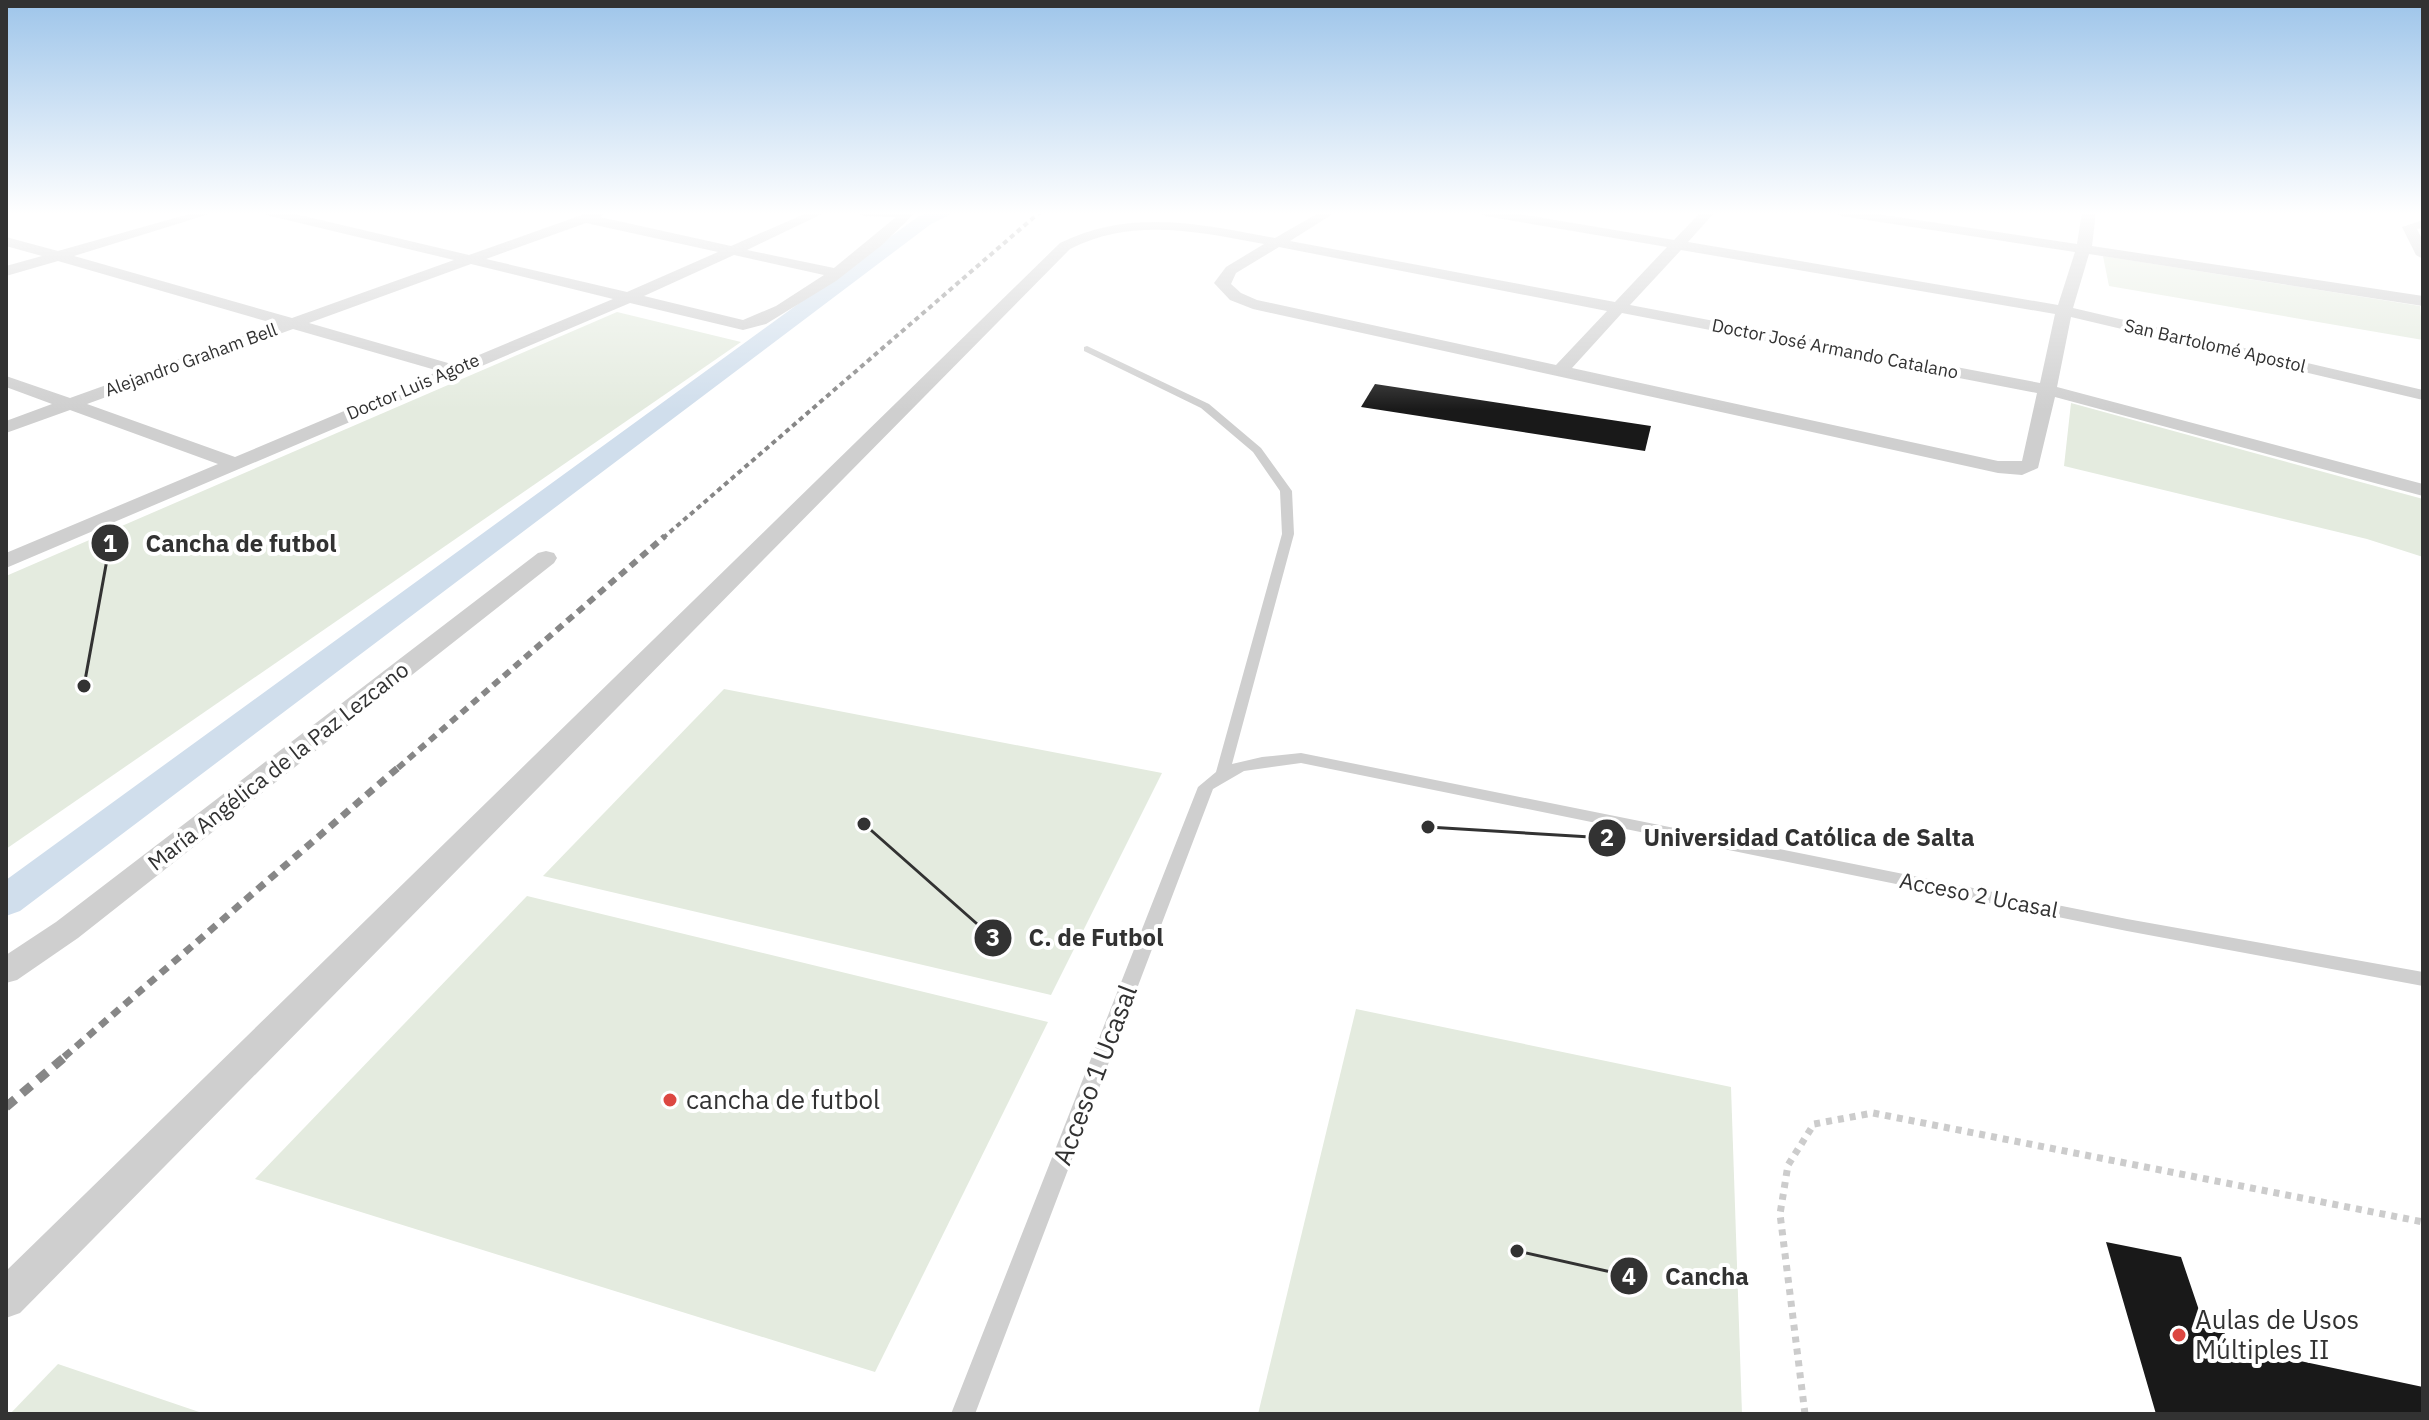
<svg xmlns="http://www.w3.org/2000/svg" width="2429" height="1420" viewBox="0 0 2429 1420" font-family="'IBM Plex Sans',sans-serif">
<rect width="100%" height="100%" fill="#fff"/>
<g fill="#e4ebdf">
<polygon points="2103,256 2420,306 2423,340 2109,286"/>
<polygon points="617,312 741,342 6,849 6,576"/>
<polygon points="2071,403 2423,499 2423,557 2367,539 2064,466"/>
<polygon points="724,689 1162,773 1051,995 543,876"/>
<polygon points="527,896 1048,1022 875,1372 255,1179"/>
<polygon points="1356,1009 1731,1087 1742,1414 1258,1414"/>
<polygon points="58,1364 205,1414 10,1414"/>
</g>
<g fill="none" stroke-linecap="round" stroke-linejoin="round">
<polygon fill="#d0deec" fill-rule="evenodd" points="931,212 955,212 931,224 20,911 6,916 6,880 919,216"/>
</g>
<g fill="#191919">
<polygon points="1375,384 1651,426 1645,451 1361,407"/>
<polygon points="2106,1242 2181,1257 2202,1319 2221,1323 2229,1346 2423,1387 2423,1414 2156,1414"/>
</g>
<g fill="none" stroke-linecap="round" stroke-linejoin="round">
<polyline stroke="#ccc" stroke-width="7" stroke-dasharray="6 6" stroke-linecap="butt" points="1805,1414 1780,1214 1788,1165 1814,1124 1873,1113 2423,1222"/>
<polygon fill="#cfcfcf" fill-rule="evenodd" points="1087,346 1209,404 1261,448 1292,491 1294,534 1232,764 1262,757 1301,753 2127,919 2423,972 2423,986 2127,931 1301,763 1244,771 1213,789 975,1414 951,1414 1198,787 1216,772 1282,534 1280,491 1253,452 1201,408 1084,351 1084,347"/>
<g fill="#cfcfcf" fill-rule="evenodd">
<path d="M 196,212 L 216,212 L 74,256 L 292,318 L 454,260 L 266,215 L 264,212 L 287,212 L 469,255 L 590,212 L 609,212 L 600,217 L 731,246 L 809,212 L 826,212 L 747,250 L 834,268 L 896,217 L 863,216 L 856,212 L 916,212 L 882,245 L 836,281 L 766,324 L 743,330 L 630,303 L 6,568 L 6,553 L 218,464 L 70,410 L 6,433 L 6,421 L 52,404 L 6,387 L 6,376 L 70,398 L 276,324 L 58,261 L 6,276 L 6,266 L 42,256 L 6,246 L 6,237 L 58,251 ZM 586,223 L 718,252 L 627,292 L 486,259 ZM 734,255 L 824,275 L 776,306 L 743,320 L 644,296 ZM 471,264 L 613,299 L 455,365 L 309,323 ZM 293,329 L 439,371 L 235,457 L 87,404 Z"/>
<path d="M 1320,212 L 1336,212 L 1290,241 L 1615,302 L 1667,247 L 1485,216 L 1478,212 L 1507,212 L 1674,240 L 1701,212 L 1715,212 L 1688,242 L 2058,305 L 2075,252 L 1841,216 L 1834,212 L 1865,212 L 2077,244 L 2082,212 L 2096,212 L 2092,246 L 2423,296 L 2423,306 L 2089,254 L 2073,308 L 2423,390 L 2423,400 L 2071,317 L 2057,387 L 2423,484 L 2423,496 L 2055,397 L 2038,468 L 2022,475 L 1998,473 L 1253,309 L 1230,300 L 1214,283 L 1226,267 L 1264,244 C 1198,232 1133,217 1070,249 L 20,1313 L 6,1318 L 6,1271 L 1060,243 C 1130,208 1202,224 1275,238 ZM 1279,247 L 1607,311 L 1556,365 L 1257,300 L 1241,293 L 1231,284 L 1236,273 ZM 1681,250 L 2055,314 L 2040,383 L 1630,305 ZM 1622,313 L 2037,393 L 2022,461 L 1998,461 L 1572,368 Z"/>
<polygon points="2423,220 2423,228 2417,229 2423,241 2423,259 2416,255 2402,227"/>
<polygon points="546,551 554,553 557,558 554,563 78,938 17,980 6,983 6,955 56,922 538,553"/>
</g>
<polyline stroke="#878787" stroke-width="4" stroke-dasharray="5 4" stroke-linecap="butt" points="663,538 1040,212"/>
<polyline stroke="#878787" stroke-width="6" stroke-dasharray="8 6" stroke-linecap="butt" points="398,768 665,536"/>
<polyline stroke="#878787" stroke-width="7" stroke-dasharray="9 7" stroke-linecap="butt" points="64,1057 400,766"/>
<polyline stroke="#878787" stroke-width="9" stroke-dasharray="12 9" stroke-linecap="butt" points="6,1107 67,1055"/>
</g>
<linearGradient id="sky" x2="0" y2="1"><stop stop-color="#9ec5ea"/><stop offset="0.52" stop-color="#fff"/><stop offset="1" stop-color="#fff" stop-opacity="0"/></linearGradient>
<rect width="2429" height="410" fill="url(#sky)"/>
<g fill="#dc4741" stroke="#fff" stroke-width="3">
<circle cx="670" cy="1100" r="8"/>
<circle cx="2179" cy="1335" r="8"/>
</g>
<g text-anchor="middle" stroke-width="8" stroke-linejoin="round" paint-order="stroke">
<g font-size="18" fill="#323232" stroke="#fff">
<text transform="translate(2215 346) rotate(13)" y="6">San Bartolomé Apostol</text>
<text transform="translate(1835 349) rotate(11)" y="6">Doctor José Armando Catalano</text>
<text transform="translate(191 360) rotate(-20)" y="6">Alejandro Graham Bell</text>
<text transform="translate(413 387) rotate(-23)" y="6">Doctor Luis Agote</text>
</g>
<g font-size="22" fill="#323232" stroke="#fff">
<text transform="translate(278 766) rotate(-38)" y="8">María Angélica de la Paz Lezcano</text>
<text transform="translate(1979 895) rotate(11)" y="8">Acceso 2 Ucasal</text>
</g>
<g font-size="26" fill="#323232" stroke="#fff">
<text transform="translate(1095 1075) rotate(-69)" y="9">Acceso 1 Ucasal</text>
</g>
<g font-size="26" fill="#323232" stroke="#fff" text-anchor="start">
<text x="686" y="1109">cancha de futbol</text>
<text x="2195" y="1329">Aulas de Usos<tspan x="2195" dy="30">Múltiples II</tspan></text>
</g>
</g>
<path fill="none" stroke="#323232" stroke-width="3" d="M84 686L110 543M1428 827L1607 838M864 824L993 938M1517 1251L1629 1276"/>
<g fill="#323232" stroke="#fff" stroke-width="3">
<circle cx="84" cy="686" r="8"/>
<circle cx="1428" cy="827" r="8"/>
<circle cx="864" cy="824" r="8"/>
<circle cx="1517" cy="1251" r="8"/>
<circle cx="110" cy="543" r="20"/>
<circle cx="1607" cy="838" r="20"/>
<circle cx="993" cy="938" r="20"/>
<circle cx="1629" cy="1276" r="20"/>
</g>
<g font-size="24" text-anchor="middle" font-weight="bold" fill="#fff">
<text x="110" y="552">1</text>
<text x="1607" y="846">2</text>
<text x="993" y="946">3</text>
<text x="1629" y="1285">4</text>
</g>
<g font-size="24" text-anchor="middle" font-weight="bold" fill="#323232" stroke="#fff" stroke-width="8" stroke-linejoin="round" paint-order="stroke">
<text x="241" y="552">Cancha de futbol</text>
<text x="1809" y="846">Universidad Católica de Salta</text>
<text x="1096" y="946">C. de Futbol</text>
<text x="1707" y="1285">Cancha</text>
</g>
<rect width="2429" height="1420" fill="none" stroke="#323232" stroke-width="16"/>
</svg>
